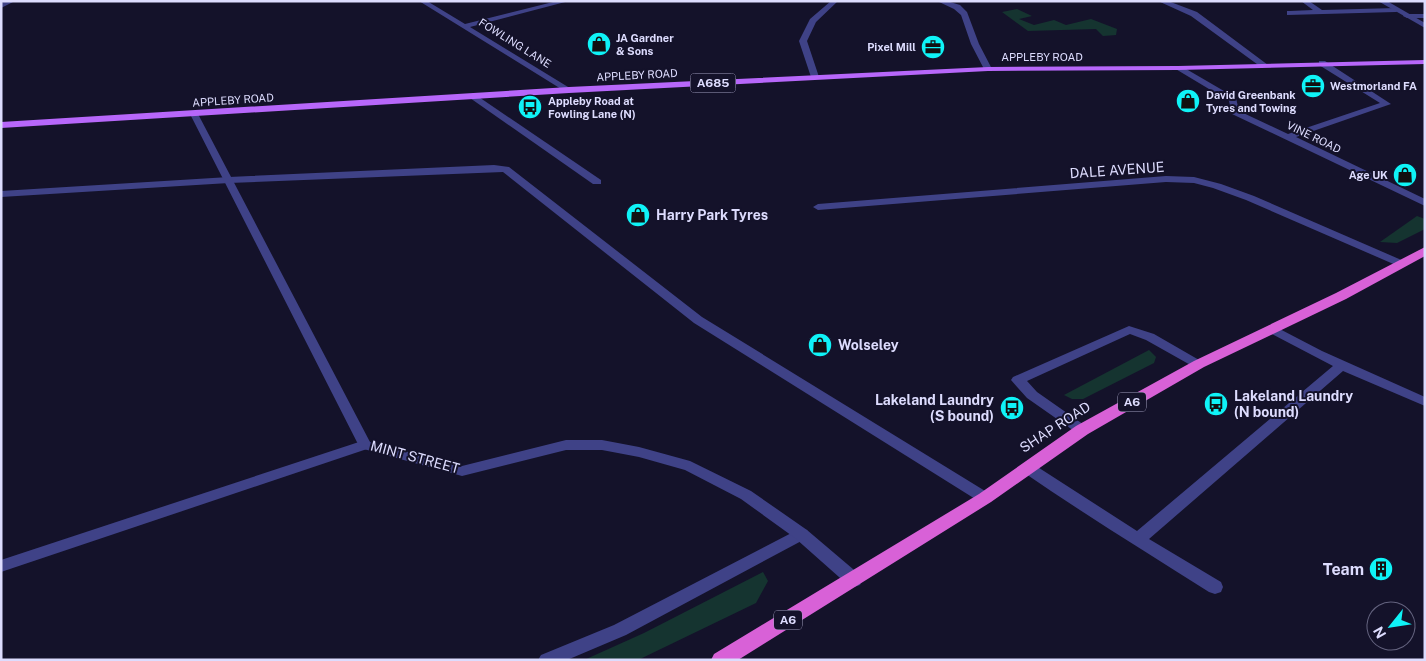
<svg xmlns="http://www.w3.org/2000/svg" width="1426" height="661" viewBox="0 0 1426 661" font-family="'Public Sans',sans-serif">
<rect width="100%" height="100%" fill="#14122a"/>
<g fill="#153430">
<polygon points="1017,9 1032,16 1019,19 1034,25 1054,20 1066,25 1091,19 1117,29 1116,35 1103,36 1096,29 1028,31 1002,12"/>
<polygon points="1417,216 1425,219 1425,229 1397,243 1380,242"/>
<polygon points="1149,350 1156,357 1154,363 1083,399 1072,399 1064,395"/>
<polygon points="763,572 768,581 756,603 638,660 584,660 644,633"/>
</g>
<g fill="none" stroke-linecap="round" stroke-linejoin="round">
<g fill="#3f4287" fill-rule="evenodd">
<polygon points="831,1 838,1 816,22 807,41 819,77 815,79 811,77 799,41 810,19"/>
<polygon points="1301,1 1309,1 1322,10 1396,8 1400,10 1396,12 1287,15 1287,11 1290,11 1313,10"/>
<polygon points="1404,14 1425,14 1425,18 1407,18 1403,16"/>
<polygon points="1319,61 1325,61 1391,104 1296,137 1425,199 1425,206 1232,114 1229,101 1174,68 1181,66 1236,98 1239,111 1288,134 1380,103 1319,65"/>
<polygon points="473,93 601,180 601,184 593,184 470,98 469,96"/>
<polygon points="494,165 509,167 702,317 990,494 993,498 990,502 985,503 980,502 694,323 503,172 229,183 1,197 1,191 229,177"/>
<path d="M 1272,325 L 1322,351 L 1425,397 L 1425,406 L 1343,371 L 1149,539 L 1221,582 L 1223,587 L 1221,592 L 1215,594 L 1209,592 C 1146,552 1084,514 1023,472 L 1021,468 L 1023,464 L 1028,463 L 1033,464 L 1137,531 L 1333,366 L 1268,332 L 1266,329 L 1268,326 Z"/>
<polygon points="1129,326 1154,334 1206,364 1199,368 1194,367 1146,340 1130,334 1027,381 1037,392 1087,427 1089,430 1087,433 1077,433 1027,398 1011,380 1013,377"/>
<polygon points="365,440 370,442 372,445 370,448 1,572 1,560"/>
<polygon points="801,528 807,530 809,534 807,538 626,635 567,660 538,660 541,655 614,625"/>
</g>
<g fill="#3f4287" fill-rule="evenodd">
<polygon points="6,1 15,1 1,8 1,3"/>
<polygon points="419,1 427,1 465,24 557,1 569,1 470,27 573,90 566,92"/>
<polygon points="937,1 947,1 960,5 967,12 979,44 992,69 991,71 984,69 971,44 961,15 954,9"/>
<polygon points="1158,1 1168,1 1197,12 1268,65 1261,67 1191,16"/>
<polygon points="194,111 198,114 370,442 462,466 566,440 602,440 639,447 690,461 751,491 807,530 860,575 862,580 860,585 854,587 848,585 795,538 741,499 685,470 639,457 602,450 566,450 462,476 360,448 190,114"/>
<polygon points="1166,176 1194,177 1221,184 1254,196 1406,262 1408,264 1406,266 1398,266 1246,200 1213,188 1194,183 1166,182 818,210 813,207 818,204"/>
</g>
<polygon fill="#3f4287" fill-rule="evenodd" points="1378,1 1387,1 1425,23 1425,28"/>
<polygon fill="#b767fa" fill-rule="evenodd" points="1425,60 1425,64 1178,70 988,71 569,93 1,128 1,122 569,87 988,67 1178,66"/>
<polygon fill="#d861d7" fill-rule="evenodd" points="1425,247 1425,256 1346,299 1204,367 1088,434 991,502 738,660 711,660 714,654 979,494 1076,426 1194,361 1336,293"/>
</g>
<defs>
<g id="shop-disc" transform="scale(1.25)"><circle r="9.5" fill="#0ff3f7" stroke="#14122a"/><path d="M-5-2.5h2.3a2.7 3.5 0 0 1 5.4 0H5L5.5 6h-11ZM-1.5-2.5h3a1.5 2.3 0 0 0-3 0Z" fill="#111"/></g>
<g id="office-disc" transform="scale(1.25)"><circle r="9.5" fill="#0ff3f7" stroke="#14122a"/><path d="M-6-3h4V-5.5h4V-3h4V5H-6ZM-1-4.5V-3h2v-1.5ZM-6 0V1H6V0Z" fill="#111"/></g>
<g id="bus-disc" transform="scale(1.25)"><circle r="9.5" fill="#0ff3f7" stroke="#14122a"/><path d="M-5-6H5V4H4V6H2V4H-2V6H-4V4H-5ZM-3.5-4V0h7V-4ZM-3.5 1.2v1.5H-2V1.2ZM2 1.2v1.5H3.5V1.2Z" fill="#111"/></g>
<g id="building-disc" transform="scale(1.25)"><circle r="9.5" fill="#0ff3f7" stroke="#14122a"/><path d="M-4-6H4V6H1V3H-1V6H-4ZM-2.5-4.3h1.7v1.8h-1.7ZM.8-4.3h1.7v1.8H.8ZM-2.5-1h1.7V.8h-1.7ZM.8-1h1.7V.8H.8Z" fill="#111"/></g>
</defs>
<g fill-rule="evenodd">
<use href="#shop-disc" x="599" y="44"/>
<use href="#office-disc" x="933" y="47"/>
<use href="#office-disc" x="1313" y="86"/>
<use href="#shop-disc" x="1188" y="101"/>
<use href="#bus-disc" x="530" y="107"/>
<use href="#shop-disc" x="1405" y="175"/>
<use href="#shop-disc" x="638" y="215"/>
<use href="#shop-disc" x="820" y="345"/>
<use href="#bus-disc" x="1216" y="404"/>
<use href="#bus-disc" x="1012" y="408"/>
<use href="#building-disc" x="1381" y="569"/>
</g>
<g text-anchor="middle" stroke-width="4" stroke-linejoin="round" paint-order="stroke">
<g font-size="11" font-weight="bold" fill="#dddcfe" stroke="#14122a" text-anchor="start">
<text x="616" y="42">JA Gardner<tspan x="616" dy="13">&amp; Sons</tspan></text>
<text x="916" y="51" text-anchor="end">Pixel Mill</text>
<text x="1330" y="90">Westmorland FA</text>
<text x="1206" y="99">David Greenbank<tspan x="1206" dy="13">Tyres and Towing</tspan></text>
<text x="548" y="105">Appleby Road at<tspan x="548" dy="13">Fowling Lane (N)</tspan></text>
<text x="1388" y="179" text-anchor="end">Age UK</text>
</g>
<g font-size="11" fill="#dddcfe" stroke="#14122a">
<text transform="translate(515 43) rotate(32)" y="4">FOWLING LANE</text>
<text x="1042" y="61">APPLEBY ROAD</text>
<text transform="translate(637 75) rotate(-3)" y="4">APPLEBY ROAD</text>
<text transform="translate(233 100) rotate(-4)" y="4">APPLEBY ROAD</text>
<text transform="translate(1314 137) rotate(26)" y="4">VINE ROAD</text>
</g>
<g fill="#14122a" stroke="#a19fbe" stroke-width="1">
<rect x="690.5" y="73.5" width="45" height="19" rx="4"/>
<rect x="1118" y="392.5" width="28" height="19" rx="4"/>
<rect x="774" y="610.5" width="28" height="19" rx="4"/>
</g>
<g font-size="12" font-weight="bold" fill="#dddcfe">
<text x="713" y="87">A685</text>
<text x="1132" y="406">A6</text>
<text x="788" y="624">A6</text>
</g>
<g font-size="14" fill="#dddcfe" stroke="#14122a">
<text transform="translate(1117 170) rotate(-4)" y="5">DALE AVENUE</text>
<text transform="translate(1055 427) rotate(-33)" y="5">SHAP ROAD</text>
<text transform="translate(415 457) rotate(15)" y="5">MINT STREET</text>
</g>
<g font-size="14" font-weight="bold" fill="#dddcfe" stroke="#14122a" text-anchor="start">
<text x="656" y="220">Harry Park Tyres</text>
<text x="838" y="350">Wolseley</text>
<text x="1234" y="401">Lakeland Laundry<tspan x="1234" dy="16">(N bound)</tspan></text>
<text x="994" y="405" text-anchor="end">Lakeland Laundry<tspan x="994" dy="16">(S bound)</tspan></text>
</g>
<g font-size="16" font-weight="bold" fill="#dddcfe" stroke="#14122a" text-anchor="end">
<text x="1364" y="575">Team</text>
</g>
</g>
<rect width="1426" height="661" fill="none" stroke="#dddcfe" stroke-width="5"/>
<g transform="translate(1391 626) rotate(240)"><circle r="24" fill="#14122a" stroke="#64637f"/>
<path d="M0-4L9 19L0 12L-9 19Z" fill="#0ff3f7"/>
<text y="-8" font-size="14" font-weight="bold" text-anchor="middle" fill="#dddcfe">N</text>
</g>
</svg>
